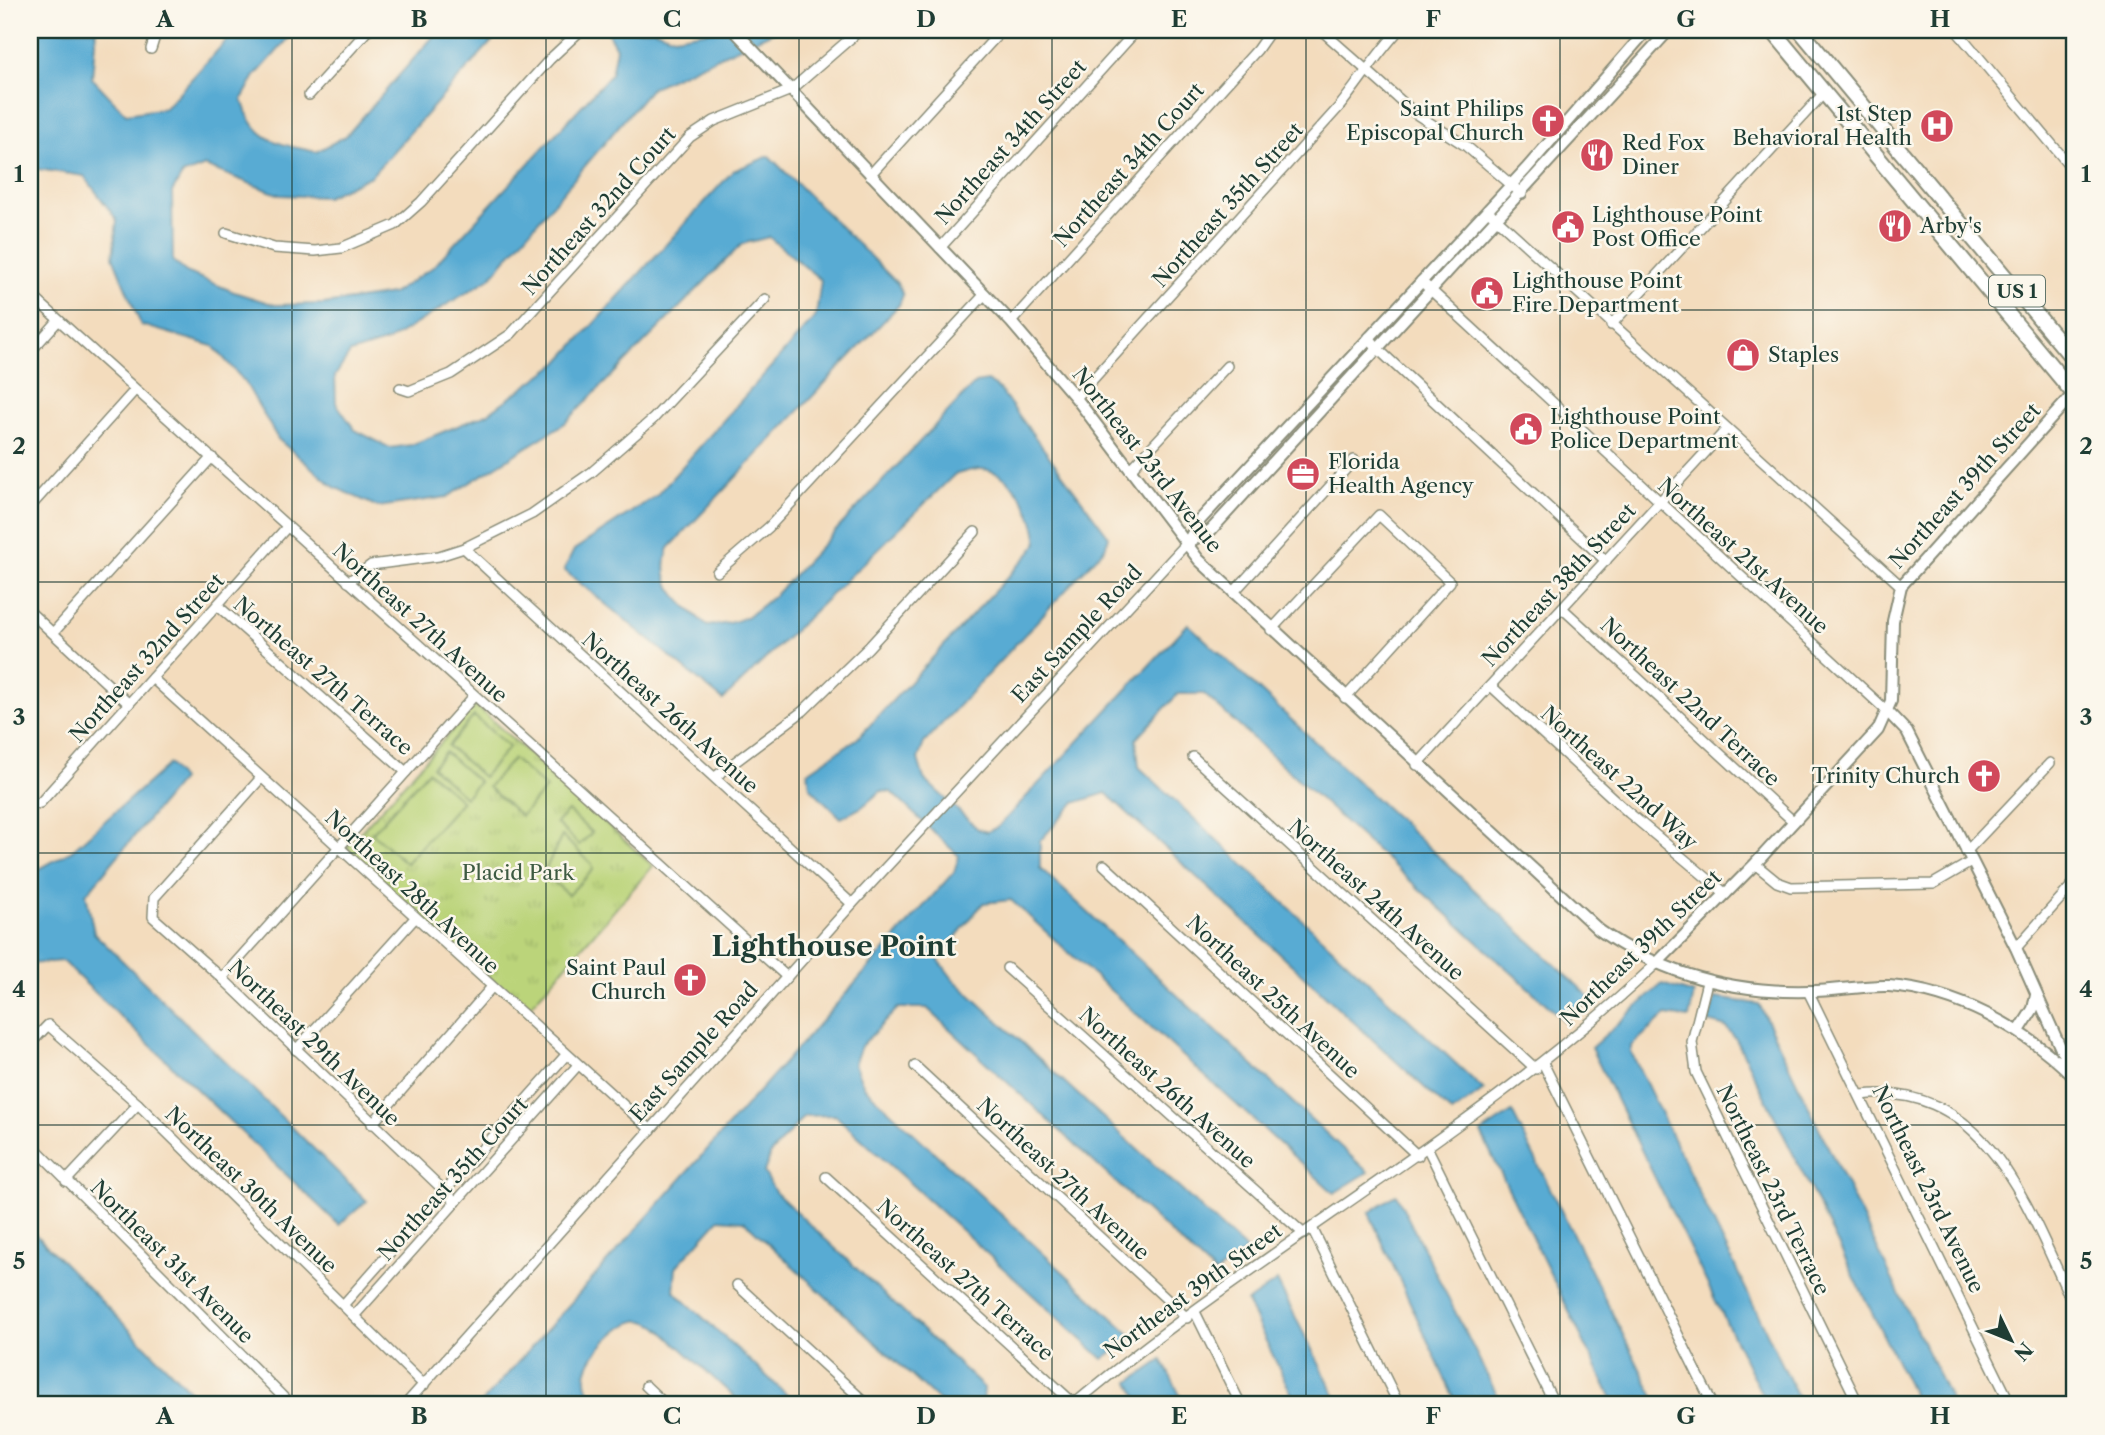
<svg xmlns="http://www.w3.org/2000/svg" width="2105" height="1435" viewBox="0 0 2105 1435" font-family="'Libre Caslon Text',serif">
<defs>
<pattern id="park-tufts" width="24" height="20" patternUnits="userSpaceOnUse" patternTransform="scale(1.75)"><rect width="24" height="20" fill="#bbd47a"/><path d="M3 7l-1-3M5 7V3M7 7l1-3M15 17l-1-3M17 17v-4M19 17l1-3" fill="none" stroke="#a0b76a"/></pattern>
</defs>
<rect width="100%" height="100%" fill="#fbf7ec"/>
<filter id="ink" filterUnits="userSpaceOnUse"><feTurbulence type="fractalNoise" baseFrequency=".0143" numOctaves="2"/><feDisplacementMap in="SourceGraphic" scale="14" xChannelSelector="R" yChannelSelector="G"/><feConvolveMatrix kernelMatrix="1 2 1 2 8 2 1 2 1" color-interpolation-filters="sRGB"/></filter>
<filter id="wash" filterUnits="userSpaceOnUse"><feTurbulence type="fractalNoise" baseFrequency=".00686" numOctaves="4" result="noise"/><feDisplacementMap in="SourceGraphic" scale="28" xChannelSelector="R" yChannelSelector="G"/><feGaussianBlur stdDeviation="1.57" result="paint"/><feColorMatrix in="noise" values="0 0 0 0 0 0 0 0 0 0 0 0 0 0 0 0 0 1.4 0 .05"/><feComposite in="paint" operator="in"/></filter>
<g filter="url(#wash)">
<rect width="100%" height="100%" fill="#f3dcbd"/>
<polygon fill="url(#park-tufts)" stroke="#6d8857" stroke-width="2" points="475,705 653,866 526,1011 346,848"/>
<g fill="#bbd47a" stroke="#6d8857" stroke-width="2">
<polygon points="474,716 509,747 483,777 448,746"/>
<polygon points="445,752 479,782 465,797 432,767"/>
<polygon points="513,759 546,788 521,816 488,787"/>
<polygon points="428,771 462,801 406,863 372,833"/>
<polygon points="568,811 592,833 579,845 556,823"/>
<polygon points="562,836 592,864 593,870 568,895 544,872"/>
</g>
<g fill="#58abd3" stroke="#3c7484" stroke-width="2">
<path d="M 30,30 L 96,30 L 92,78 L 126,114 L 165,108 L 236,30 L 296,30 L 255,76 L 242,99 C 254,142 276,143 316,152 L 346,136 L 439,30 L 502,30 L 371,176 L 326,197 L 280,195 L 205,166 L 182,175 L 172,192 L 173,261 L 186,272 L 234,292 L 275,305 L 324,304 L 392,294 L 433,267 L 611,74 L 616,48 L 606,30 L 655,30 L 674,37 L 716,30 L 777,30 L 651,88 L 490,278 L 388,341 L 350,353 L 335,376 L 336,403 L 355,430 L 390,448 L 411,445 L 487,414 L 558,363 L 733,171 L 769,156 L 898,284 L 903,295 L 899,305 L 669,548 C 655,586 682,602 707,626 C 744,623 749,617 777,593 L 975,383 L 988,381 L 1000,390 L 1109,537 L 1105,548 L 924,743 L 918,759 L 924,779 L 978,829 L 987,832 L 998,827 L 1188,624 L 1592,999 L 1565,1021 L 1204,694 L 1178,694 L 1136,739 L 1139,767 L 1484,1090 L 1452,1113 L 1106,793 L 1074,803 L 1040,841 L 1040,868 L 1368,1172 L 1334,1193 L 1011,900 L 983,903 L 938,959 L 953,979 L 1246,1250 L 1215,1274 L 927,1008 L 898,1008 L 861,1046 L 854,1064 L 864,1087 L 1133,1337 L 1103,1359 L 835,1115 L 804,1116 L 771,1153 L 764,1172 L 775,1192 L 984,1388 L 983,1405 L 943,1405 L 744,1221 L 719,1219 L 676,1267 L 674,1291 L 798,1405 L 743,1405 L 657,1326 C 650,1323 644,1319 636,1321 C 618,1325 592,1352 587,1370 C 583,1384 590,1395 598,1405 L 480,1405 L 954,872 L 959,856 L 891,792 L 881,791 L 862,807 L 841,818 L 810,787 L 808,772 L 858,738 L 1030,553 L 1038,542 C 1034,513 1014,472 982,469 C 974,468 963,473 955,474 L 723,700 L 564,570 L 574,550 L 657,495 L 816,316 L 821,280 L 769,237 L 742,244 L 565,423 L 447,497 L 378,507 L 334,487 L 278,439 L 245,382 L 213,346 L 141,325 L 113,257 L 117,220 L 84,176 L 30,168 Z"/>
<polygon points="169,764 181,780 86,894 94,933 367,1201 339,1225 62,961 30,964 30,874 70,852"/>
<polygon points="1662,984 1694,994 1689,1018 1666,1015 1631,1046 1631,1052 1802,1405 1767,1405 1591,1048"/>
<polygon points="1715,998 1759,1004 1953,1405 1918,1405 1736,1039 1726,1027 1708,1022"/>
<polygon points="1512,1112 1658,1405 1615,1405 1481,1133"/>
<polygon points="1396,1194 1502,1405 1457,1405 1369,1213"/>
<polygon points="30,1229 204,1405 30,1405"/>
<polygon points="1277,1281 1340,1405 1297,1405 1247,1302"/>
<polygon points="1162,1360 1185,1405 1141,1405 1130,1382"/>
</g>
</g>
<g filter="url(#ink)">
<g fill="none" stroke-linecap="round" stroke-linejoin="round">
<g stroke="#898c78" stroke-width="12">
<g id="minor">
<polyline points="1321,30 1416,114 1466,146 1522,194"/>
<polyline points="1956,30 2075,172"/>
<polyline points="151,49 157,30"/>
<polyline points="309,95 368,30"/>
<polyline points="870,175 1002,30"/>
<polyline points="1487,210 1901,586"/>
<polyline points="226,233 274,248 315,251 341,248 395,225 421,202 550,59 581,30"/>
<polyline points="940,248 1137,30"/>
<polyline points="1421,281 1888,712"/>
<polyline points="30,294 787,977"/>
<polyline points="1011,322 1257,50 1271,30"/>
<polyline points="1611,325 1824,93"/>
<polyline points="1369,337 1378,349 1606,561"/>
<polyline points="30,352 57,322"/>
<polyline points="400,388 409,391 451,374 511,334 690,137 714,121 791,90 860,30"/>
<path d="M 1076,398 L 1339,107 C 1360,81 1376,55 1399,30"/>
<polyline points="1130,470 1227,366"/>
<polyline points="30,507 135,390"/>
<polyline points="464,548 852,904"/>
<polyline points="717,572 769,527 985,294"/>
<polyline points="348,582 371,565 439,556 464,548 532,514 592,472 653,419 765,299"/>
<polyline points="1233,593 1354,460"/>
<polyline points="218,606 406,772"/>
<polyline points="1562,608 1794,822"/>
<polyline points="30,612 129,704"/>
<polyline points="1271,630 1379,515 1450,582 1345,698"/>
<polyline points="53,633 212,457"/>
<polyline points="152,678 651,1130"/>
<polyline points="1491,686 1629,813 1726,894"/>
<polyline points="1193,757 1536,1069"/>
<polyline points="1417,765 1726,430"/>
<polyline points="715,777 803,711 868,648 975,532"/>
<polyline points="261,778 154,898 153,917 222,978 456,1202"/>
<polyline points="30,806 40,803 287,527"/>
<polyline points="1966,852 2050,763"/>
<polyline points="1755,864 1777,882 1791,887 1933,884 1971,862"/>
<polyline points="1104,865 1418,1156"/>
<polyline points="2016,948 2075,882"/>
<polyline points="1007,968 1304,1234"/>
<polyline points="222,978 474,696"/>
<polyline points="1707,982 1692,1042 1696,1072 1859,1405"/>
<polyline points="1808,991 2011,1405"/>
<polyline points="30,1044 48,1025 138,1104 424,1385"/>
<polyline points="296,1050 415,918"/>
<polyline points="1543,1063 1713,1405"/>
<polyline points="915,1066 1187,1318"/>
<path d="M 1861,1095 C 1990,1080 2030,1215 2075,1308"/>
<polyline points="372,1124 491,988"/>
<polyline points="30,1143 291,1405"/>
<polyline points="1428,1149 1555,1405"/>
<polyline points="826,1177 1069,1399 1080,1404"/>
<polyline points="66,1181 138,1104"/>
<polyline points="1312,1228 1399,1405"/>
<polyline points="737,1285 868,1405"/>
<polyline points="343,1305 566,1055"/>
<polyline points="1195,1312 1241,1405"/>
<polyline points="354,1316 578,1065"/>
<polyline points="646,1386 666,1405"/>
<polyline points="405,1405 852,904 1187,543"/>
<path d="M 1073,1405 C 1260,1248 1478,1132 1656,964"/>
</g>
</g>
<g stroke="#898c78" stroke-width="14">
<g id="tertiary">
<path d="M 734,30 L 1011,322 L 1076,398 L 1199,560 L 1599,930 C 1663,975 1732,993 1809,991 C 1836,991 1863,985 1889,986 C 1956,991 2025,1028 2072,1075"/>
<polyline points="1187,543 1211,530 1669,30"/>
<polyline points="1187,543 1200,520 1526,169 1647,30"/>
<polyline points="1888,712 1907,732 2016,948 2070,1069"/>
<polyline points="1656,964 1755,864 1878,730 1891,701 1893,621 1901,586 2075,392"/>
<polyline points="2019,1031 2033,1009 2036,995"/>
</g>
</g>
<g stroke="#898c78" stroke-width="18">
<g id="primary">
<polyline points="1772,30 2075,395"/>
<polyline points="1800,30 2075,361"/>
</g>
</g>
<use href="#minor" stroke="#fff" stroke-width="9"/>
<use href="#tertiary" stroke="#fff" stroke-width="10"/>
<use href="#primary" stroke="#fff" stroke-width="14"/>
</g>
</g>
<path fill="none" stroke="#1f3d34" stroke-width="2" stroke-opacity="0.55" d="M 292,30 L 292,1405M 546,30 L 546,1405M 799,30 L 799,1405M 1052,30 L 1052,1405M 1306,30 L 1306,1405M 1560,30 L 1560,1405M 1813,30 L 1813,1405M 30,310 L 2075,310M 30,582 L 2075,582M 30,853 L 2075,853M 30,1125 L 2075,1125"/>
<defs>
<g id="church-disc" transform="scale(1.75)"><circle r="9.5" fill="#d1495b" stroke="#fbf7ec"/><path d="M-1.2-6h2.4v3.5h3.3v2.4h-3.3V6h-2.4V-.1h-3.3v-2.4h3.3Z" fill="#fff"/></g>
<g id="hospital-disc" transform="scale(1.75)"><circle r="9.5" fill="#d1495b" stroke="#fbf7ec"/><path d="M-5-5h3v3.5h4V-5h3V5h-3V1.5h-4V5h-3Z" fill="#fff"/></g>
<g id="restaurant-disc" transform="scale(1.75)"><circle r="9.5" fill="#d1495b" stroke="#fbf7ec"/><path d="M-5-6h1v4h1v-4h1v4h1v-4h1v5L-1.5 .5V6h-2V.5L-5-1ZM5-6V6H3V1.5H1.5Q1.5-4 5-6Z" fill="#fff"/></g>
<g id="civic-disc" transform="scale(1.75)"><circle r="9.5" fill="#d1495b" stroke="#fbf7ec"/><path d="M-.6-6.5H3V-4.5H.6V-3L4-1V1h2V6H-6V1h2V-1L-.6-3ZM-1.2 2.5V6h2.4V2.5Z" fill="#fff"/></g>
<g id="shop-disc" transform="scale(1.75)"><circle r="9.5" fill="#d1495b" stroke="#fbf7ec"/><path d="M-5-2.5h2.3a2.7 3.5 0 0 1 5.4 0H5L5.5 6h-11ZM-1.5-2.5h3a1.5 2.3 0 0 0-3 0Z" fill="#fff"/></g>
<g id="office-disc" transform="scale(1.75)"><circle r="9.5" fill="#d1495b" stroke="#fbf7ec"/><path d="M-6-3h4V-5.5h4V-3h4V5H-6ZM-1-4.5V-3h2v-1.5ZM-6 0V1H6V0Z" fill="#fff"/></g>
</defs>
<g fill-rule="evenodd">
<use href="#church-disc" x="1548" y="121"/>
<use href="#hospital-disc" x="1937" y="126"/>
<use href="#restaurant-disc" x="1597" y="155"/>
<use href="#restaurant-disc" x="1895" y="226"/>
<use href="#civic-disc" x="1568" y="227"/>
<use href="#civic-disc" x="1487" y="293"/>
<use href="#shop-disc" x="1743" y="355"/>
<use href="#civic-disc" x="1526" y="429"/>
<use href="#office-disc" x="1303" y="474"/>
<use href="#church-disc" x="1984" y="776"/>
<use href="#church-disc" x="690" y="980"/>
</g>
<g text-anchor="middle" stroke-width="5" stroke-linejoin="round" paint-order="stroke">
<rect fill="#fbf7ec" stroke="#61756b" stroke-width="2" x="1989" y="275.5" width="56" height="31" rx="5"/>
<g font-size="19" font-weight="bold" fill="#1f3d34">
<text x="2017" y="298">US 1</text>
</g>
<g font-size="21" fill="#1f3d34" stroke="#fbf7ec" text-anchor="start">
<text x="1524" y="116" text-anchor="end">Saint Philips<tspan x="1524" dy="24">Episcopal Church</tspan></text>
<text x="1912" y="121" text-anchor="end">1st Step<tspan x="1912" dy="24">Behavioral Health</tspan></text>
<text x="1622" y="150">Red Fox<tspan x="1622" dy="24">Diner</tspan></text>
<text x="1592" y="222">Lighthouse Point<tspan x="1592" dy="24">Post Office</tspan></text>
<text x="1920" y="233">Arby's</text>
<text x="1512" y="288">Lighthouse Point<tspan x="1512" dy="24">Fire Department</tspan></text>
<text x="1768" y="362">Staples</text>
<text x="1550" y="424">Lighthouse Point<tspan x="1550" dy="24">Police Department</tspan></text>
<text x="1328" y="469">Florida<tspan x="1328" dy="24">Health Agency</tspan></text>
<text x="1960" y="783" text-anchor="end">Trinity Church</text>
<text x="666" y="975" text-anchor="end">Saint Paul<tspan x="666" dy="24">Church</tspan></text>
</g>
<g font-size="21" fill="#1f3d34" stroke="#fbf7ec">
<text transform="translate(1011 142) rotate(-48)" y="7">Northeast 34th Street</text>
<text transform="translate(1129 165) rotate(-48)" y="7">Northeast 34th Court</text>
<text transform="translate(1228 205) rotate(-48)" y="7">Northeast 35th Street</text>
<text transform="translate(599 211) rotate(-48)" y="7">Northeast 32nd Court</text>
<text transform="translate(1147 460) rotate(52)" y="7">Northeast 23rd Avenue</text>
<text transform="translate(1965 486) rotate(-48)" y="7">Northeast 39th Street</text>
<text transform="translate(1743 556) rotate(42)" y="7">Northeast 21st Avenue</text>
<text transform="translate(1559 585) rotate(-47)" y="7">Northeast 38th Street</text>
<text transform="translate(420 623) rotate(42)" y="7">Northeast 27th Avenue</text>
<text transform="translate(1077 634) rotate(-47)" y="7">East Sample Road</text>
<text transform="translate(147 658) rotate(-48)" y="7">Northeast 32nd Street</text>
<text transform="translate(323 676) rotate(41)" y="7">Northeast 27th Terrace</text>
<text transform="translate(1690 702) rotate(43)" y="7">Northeast 22nd Terrace</text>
<text transform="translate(670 713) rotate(42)" y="7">Northeast 26th Avenue</text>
<text transform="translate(1619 778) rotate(42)" y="7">Northeast 22nd Way</text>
<text transform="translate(412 892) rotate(43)" y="7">Northeast 28th Avenue</text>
<text transform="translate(1376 900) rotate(42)" y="7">Northeast 24th Avenue</text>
<text transform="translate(1641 948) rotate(-44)" y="7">Northeast 39th Street</text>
<text transform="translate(1273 997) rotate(43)" y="7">Northeast 25th Avenue</text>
<text transform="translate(314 1043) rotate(44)" y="7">Northeast 29th Avenue</text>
<text transform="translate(694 1052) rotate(-48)" y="7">East Sample Road</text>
<text transform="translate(1167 1088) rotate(42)" y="7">Northeast 26th Avenue</text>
<text transform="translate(453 1179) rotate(-48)" y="7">Northeast 35th Court</text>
<text transform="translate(1063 1179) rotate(43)" y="7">Northeast 27th Avenue</text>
<text transform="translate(1928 1189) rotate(64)" y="7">Northeast 23rd Avenue</text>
<text transform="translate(251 1190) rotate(44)" y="7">Northeast 30th Avenue</text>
<text transform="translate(1773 1190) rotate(64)" y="7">Northeast 23rd Terrace</text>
<text transform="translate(172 1262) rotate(45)" y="7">Northeast 31st Avenue</text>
<text transform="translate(965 1280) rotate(42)" y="7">Northeast 27th Terrace</text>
<text transform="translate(1193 1291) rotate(-36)" y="7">Northeast 39th Street</text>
</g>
<g font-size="21" fill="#3e5b42" stroke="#fbf7ec">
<text x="518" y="880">Placid Park</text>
</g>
<g font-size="28" font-weight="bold" fill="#1f3d34" stroke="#fbf7ec">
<text x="834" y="956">Lighthouse Point</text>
</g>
</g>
<rect width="2105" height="1435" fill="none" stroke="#fbf7ec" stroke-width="77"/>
<g transform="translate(2011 1340) rotate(133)" stroke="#fbf7ec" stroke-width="5" paint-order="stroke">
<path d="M0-5L12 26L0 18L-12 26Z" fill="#1f3d34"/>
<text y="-10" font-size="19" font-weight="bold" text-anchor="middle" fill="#1f3d34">N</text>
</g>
<rect x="38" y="38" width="2028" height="1358" fill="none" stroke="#1f3d34" stroke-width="2.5"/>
<g font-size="23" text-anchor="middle" font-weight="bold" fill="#1f3d34">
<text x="165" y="27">A</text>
<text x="419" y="27">B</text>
<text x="672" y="27">C</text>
<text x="926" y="27">D</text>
<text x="1179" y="27">E</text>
<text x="1433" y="27">F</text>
<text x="1686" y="27">G</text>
<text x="1940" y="27">H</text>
<text x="19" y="182">1</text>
<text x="2086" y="182">1</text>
<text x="19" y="454">2</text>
<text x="2086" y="454">2</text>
<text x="19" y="725">3</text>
<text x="2086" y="725">3</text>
<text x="19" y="997">4</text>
<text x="2086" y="997">4</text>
<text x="19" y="1269">5</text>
<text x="2086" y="1269">5</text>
<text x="165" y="1424">A</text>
<text x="419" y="1424">B</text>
<text x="672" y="1424">C</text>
<text x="926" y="1424">D</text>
<text x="1179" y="1424">E</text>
<text x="1433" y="1424">F</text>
<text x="1686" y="1424">G</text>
<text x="1940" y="1424">H</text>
</g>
</svg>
